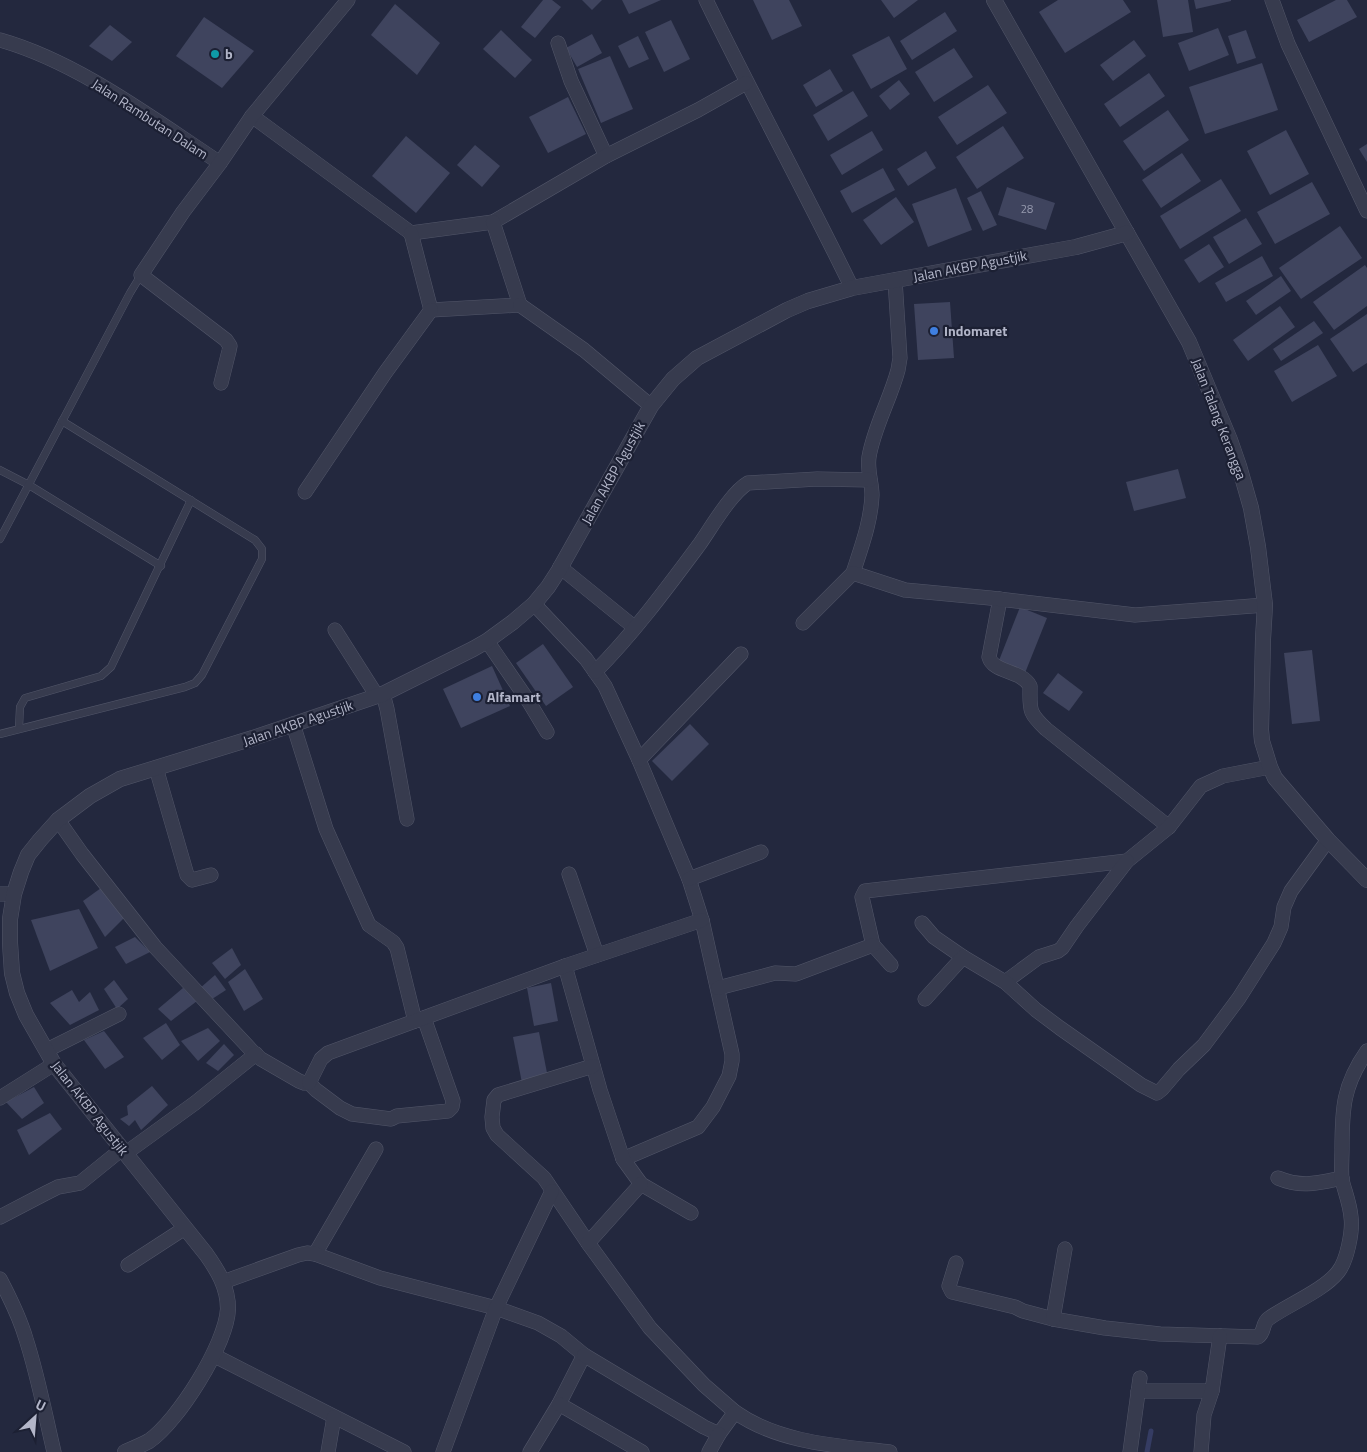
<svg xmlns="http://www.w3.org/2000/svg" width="1367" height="1452" viewBox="0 0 1367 1452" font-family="'Titillium Web',sans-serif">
<rect width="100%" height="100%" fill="#23283e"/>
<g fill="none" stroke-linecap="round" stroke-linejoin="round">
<polyline stroke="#353c63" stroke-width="5" points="1147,1452 1151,1431"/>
</g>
<g fill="#3f445e">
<polygon points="543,0 552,0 561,7 535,38 521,27"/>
<polygon points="582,0 602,0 592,10"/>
<polygon points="622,0 661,0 629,14"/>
<polygon points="753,0 789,0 802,26 772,40"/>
<polygon points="881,0 918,0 894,18"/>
<polygon points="1058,0 1123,0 1131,12 1065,53 1039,12"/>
<polygon points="1157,0 1188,0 1193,32 1163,37"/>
<polygon points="1194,0 1231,0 1231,1 1196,9"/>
<polygon points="1336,0 1347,0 1357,17 1309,42 1297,20"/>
<polygon points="395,4 440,43 417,75 371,35"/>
<polygon points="945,12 957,31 912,60 900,41"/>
<polygon points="204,17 254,51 222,88 176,56"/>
<polygon points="671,20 690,59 664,72 645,32"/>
<polygon points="110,25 132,42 112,61 89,46"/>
<polygon points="1218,28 1229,55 1189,71 1178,43"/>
<polygon points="501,30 532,60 515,78 483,49"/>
<polygon points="1246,30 1256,58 1237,64 1228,36"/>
<polygon points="592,34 602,53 577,67 566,48"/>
<polygon points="638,36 649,59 629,68 618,46"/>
<polygon points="889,36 907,69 871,89 852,55"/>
<polygon points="1134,40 1146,56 1113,81 1100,65"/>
<polygon points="954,48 973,77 934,102 915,72"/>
<polygon points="610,56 633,109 601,123 578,69"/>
<polygon points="1262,63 1278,110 1205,134 1189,87"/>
<polygon points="830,69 843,91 816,107 803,85"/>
<polygon points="1149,73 1165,96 1120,127 1104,104"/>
<polygon points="899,80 910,94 890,110 879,96"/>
<polygon points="988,85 1007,113 957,145 938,117"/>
<polygon points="853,91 868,116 828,141 813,115"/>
<polygon points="568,97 586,134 548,153 529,117"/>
<polygon points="1168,110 1189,140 1144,171 1123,141"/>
<polygon points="1003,126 1024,158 977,189 956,157"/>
<polygon points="1286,130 1309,174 1270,195 1247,151"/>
<polygon points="872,131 883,150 842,175 830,155"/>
<polygon points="406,136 450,173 416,213 372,176"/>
<polygon points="1367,144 1367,162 1359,149"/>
<polygon points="475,145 500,166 482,187 457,165"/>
<polygon points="926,151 936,168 908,186 897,169"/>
<polygon points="1182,153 1201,181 1161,208 1142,180"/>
<polygon points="883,168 895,190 852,213 840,191"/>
<polygon points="1221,179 1241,211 1180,249 1160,216"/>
<polygon points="1312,182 1330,214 1275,244 1257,212"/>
<polygon points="1007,187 1055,203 1046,230 998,215"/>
<polygon points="956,188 972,230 928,247 912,204"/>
<polygon points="981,191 997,225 983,231 967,198"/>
<polygon points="896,197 914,222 881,245 863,220"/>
<polygon points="1246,218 1262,244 1229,264 1213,237"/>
<polygon points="1340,226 1362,258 1301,299 1279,268"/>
<polygon points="1209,244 1224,267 1199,283 1184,260"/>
<polygon points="1262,256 1273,276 1226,302 1215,283"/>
<polygon points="1365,265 1367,268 1367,306 1334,330 1313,302"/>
<polygon points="1281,276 1291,291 1256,315 1246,301"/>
<polygon points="950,302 954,358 918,360 914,304"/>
<polygon points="1280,306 1295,327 1248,361 1233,340"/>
<polygon points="1367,314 1367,363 1353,372 1330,339"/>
<polygon points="1314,321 1323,333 1281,361 1273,349"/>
<polygon points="1318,345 1337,376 1292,402 1274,371"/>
<polygon points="1178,469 1186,498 1134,511 1126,482"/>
<polygon points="1020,607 1047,618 1025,673 998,663"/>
<polygon points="543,644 573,687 546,706 516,663"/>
<polygon points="1312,650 1320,721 1292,724 1284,653"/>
<polygon points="492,666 510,706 461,728 443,689"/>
<polygon points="1058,673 1083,692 1069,711 1043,693"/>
<polygon points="690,724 709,744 672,781 652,761"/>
<polygon points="101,888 125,917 105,937 83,901"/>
<polygon points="79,909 98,948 50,971 31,920"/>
<polygon points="135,937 150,952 126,964 115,947"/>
<polygon points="232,948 241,965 225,979 212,963"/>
<polygon points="245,969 263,999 244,1011 228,982"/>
<polygon points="215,975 226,990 209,1001 199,989"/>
<polygon points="114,980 128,999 117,1009 104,989"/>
<polygon points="551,983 558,1021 534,1026 527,988"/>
<polygon points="183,988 197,1001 171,1021 158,1009"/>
<polygon points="72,990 79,1002 90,992 99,1010 70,1025 50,1003"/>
<polygon points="166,1023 180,1045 162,1060 143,1038"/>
<polygon points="208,1028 220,1041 198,1061 181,1041"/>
<polygon points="104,1031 124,1057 105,1069 84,1040"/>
<polygon points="539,1032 548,1078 522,1083 513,1037"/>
<polygon points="224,1044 234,1055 218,1071 206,1063"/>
<polygon points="152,1086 168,1105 141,1130 135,1120 129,1126 120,1119 128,1115 127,1106"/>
<polygon points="34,1087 44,1103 22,1119 6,1102"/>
<polygon points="50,1113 62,1129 29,1155 17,1130"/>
</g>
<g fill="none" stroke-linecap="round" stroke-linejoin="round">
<g stroke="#525669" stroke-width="8">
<g id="service">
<polyline points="0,470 29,485 161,566"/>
<polyline points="0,539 130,293 141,275"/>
<polyline points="19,728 20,707 25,698 101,676 111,667 191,500"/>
<polyline points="0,734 185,687 195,683 202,675 262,559 262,549 255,540 62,421"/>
</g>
</g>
<g stroke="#525669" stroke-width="15">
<g id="minor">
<path d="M 706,0 C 753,97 805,191 852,288"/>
<polyline points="1272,0 1288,44 1367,211"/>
<path d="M 0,40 C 78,62 153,119 220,163"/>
<polyline points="558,43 571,81 606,156"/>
<polyline points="252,116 411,233 493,222 606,156 698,110 746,83"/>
<polyline points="411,233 431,310 520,305 493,222"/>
<polyline points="520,305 584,350 651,406"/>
<polyline points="221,383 229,351 230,346 226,340 141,275 183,212 220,163 252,116 348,0"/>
<polyline points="305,492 385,373 431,310"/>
<polyline points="560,567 634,627"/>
<path d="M 853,573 C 861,548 871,522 872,495 C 872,483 867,470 869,457 C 874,427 890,400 898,370 L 900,358 L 895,280"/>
<path d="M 1000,599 L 989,657 C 993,673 1022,670 1030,686 C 1030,710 1028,712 1046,729 L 1169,827"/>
<polyline points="534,604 586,659 605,686 639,760 689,879 702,920 732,1054 732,1061 729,1076 713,1107 698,1127 623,1159"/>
<polyline points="803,623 853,573 905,590 990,598 1135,615 1265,605"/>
<polyline points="335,630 377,696"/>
<polyline points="487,641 529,702 547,732"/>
<path d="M 595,672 C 633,634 667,588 699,545 C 711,528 731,493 748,483 L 817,479 L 870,480"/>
<polyline points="383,694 387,709 407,819"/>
<polyline points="293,724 326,829 369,925 393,942 397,948 415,1021"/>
<polyline points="639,760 741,654"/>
<polyline points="156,768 187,875 192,880 211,875"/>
<polyline points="58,820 82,854 155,947 252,1051 261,1059 299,1081 304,1083 309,1083 316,1090 340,1108 352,1114 391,1119 397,1116 448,1111 452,1107 453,1101 424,1018"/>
<polyline points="569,874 597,955"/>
<polyline points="689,879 761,852"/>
<polyline points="0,894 14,894"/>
<polyline points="922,923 934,937 963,957"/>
<polyline points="891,965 873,945 862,897 865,891 1127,861 1169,827 1201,786 1223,776 1270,767"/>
<polyline points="565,966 600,1090 623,1159 641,1184 691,1213"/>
<polyline points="1005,982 1039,957 1058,951 1062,948 1077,926 1127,861"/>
<polyline points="718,988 775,973 796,974 873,945"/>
<polyline points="925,999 963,957 1005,982 1036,1010 1060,1028 1141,1085 1157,1093 1162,1089 1179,1069 1204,1045 1239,998 1274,943 1281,927 1284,907 1291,891 1328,840"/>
<polyline points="47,1050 119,1014"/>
<polyline points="593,1066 498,1095 494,1100 492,1117 493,1128 497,1135 544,1178 588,1243 650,1328 704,1385 735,1412"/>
<polyline points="309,1083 321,1059 328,1053 565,966 702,920"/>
<polyline points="0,1098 54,1064"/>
<polyline points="126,1153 195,1103 256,1054"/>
<path d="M 1278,1178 C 1302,1188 1318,1183 1342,1178"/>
<polyline points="0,1217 46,1193 58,1187 80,1183 122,1149"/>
<polyline points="588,1243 641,1184"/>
<polyline points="315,1254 376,1149"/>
<path d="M 956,1263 L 949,1286 L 952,1292 L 1015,1307 L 1023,1311 L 1053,1319 L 1105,1328 L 1160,1334 L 1258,1337 C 1265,1332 1262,1324 1268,1319 C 1287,1305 1323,1291 1338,1272 C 1347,1261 1353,1231 1351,1217 C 1350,1204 1345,1192 1342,1180 C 1341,1170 1342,1159 1342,1149 C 1342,1109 1343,1085 1367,1051"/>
<polyline points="128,1265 185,1228"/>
<path d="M 0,1279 C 10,1298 20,1318 26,1339 C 38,1376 45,1414 54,1452"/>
<polyline points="223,1282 298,1255 307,1253 315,1254 380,1278 496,1308 538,1323 561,1336 584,1355 559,1404 530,1452"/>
<polyline points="1053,1319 1065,1249"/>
<polyline points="213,1355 404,1452"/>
<path d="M 584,1355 L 704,1427 L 719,1434 L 735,1412 C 779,1443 838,1446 890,1452"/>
<polyline points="1138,1391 1212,1391"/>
<polyline points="559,1404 642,1452"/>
<polyline points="328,1452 334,1417"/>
<polyline points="443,1452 496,1308 552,1191"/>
<polyline points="709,1452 719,1434"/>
<polyline points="1130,1452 1140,1378"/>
<polyline points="1201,1452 1204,1415 1212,1391 1220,1336"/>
</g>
</g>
<g stroke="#525669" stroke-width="16">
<g id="tertiary">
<polyline points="994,0 1189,342 1230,440 1239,466 1251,508 1258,547 1265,605 1263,639 1261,730 1262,741 1270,767 1275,778 1328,840 1367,880"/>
<path d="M 125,1452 C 132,1449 142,1445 149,1441 C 178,1421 226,1345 228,1309 C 228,1287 218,1271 206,1254 L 54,1064 L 26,1015 L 17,993 L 12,973 L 10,943 L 10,919 L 14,894 L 21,872 L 28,855 L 40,840 L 58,820 L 90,796 L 120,779 L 253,738 L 383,694 L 473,649 L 487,641 L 513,622 L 534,604 L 548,587 L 559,570 L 651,406 L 673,379 L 697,358 L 787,310 L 808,301 L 852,288 L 1076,247 L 1127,233"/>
</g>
</g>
<use href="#service" stroke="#373b4e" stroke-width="7"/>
<use href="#minor" stroke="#373b4e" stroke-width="14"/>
<use href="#tertiary" stroke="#373b4e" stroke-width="15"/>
</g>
<circle fill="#0f9aa8" stroke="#1c2033" stroke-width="2" cx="215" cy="54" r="5"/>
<g fill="#3f7fe0" stroke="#1c2033" stroke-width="2">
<circle cx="934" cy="331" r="5"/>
<circle cx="477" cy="697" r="5"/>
</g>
<g text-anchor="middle" stroke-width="4.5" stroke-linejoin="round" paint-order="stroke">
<g font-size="11" fill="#969aae">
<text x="1027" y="213">28</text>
</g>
<g font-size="14" font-weight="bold" fill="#b3b6c9" stroke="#1c2033" text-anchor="start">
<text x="225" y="59">b</text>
<text x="944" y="336">Indomaret</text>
<text x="487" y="702">Alfamart</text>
</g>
<g font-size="14" fill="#b3b6c9" stroke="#1c2033">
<text transform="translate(150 119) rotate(33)" y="5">Jalan Rambutan Dalam</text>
<text transform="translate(970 266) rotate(-11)" y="5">Jalan AKBP Agustjik</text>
<text transform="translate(1219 419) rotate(69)" y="5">Jalan Talang Kerangga</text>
<text transform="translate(613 473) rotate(-61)" y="5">Jalan AKBP Agustjik</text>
<text transform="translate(298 723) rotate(-19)" y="5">Jalan AKBP Agustjik</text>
<text transform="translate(90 1108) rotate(52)" y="5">Jalan AKBP Agustjik</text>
</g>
</g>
<g transform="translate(35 1417) rotate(26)" stroke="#1c2033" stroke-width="4" paint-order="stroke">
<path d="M0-4L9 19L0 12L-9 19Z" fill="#b3b6c9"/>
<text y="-8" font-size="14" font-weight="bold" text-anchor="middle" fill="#b3b6c9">U</text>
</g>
</svg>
